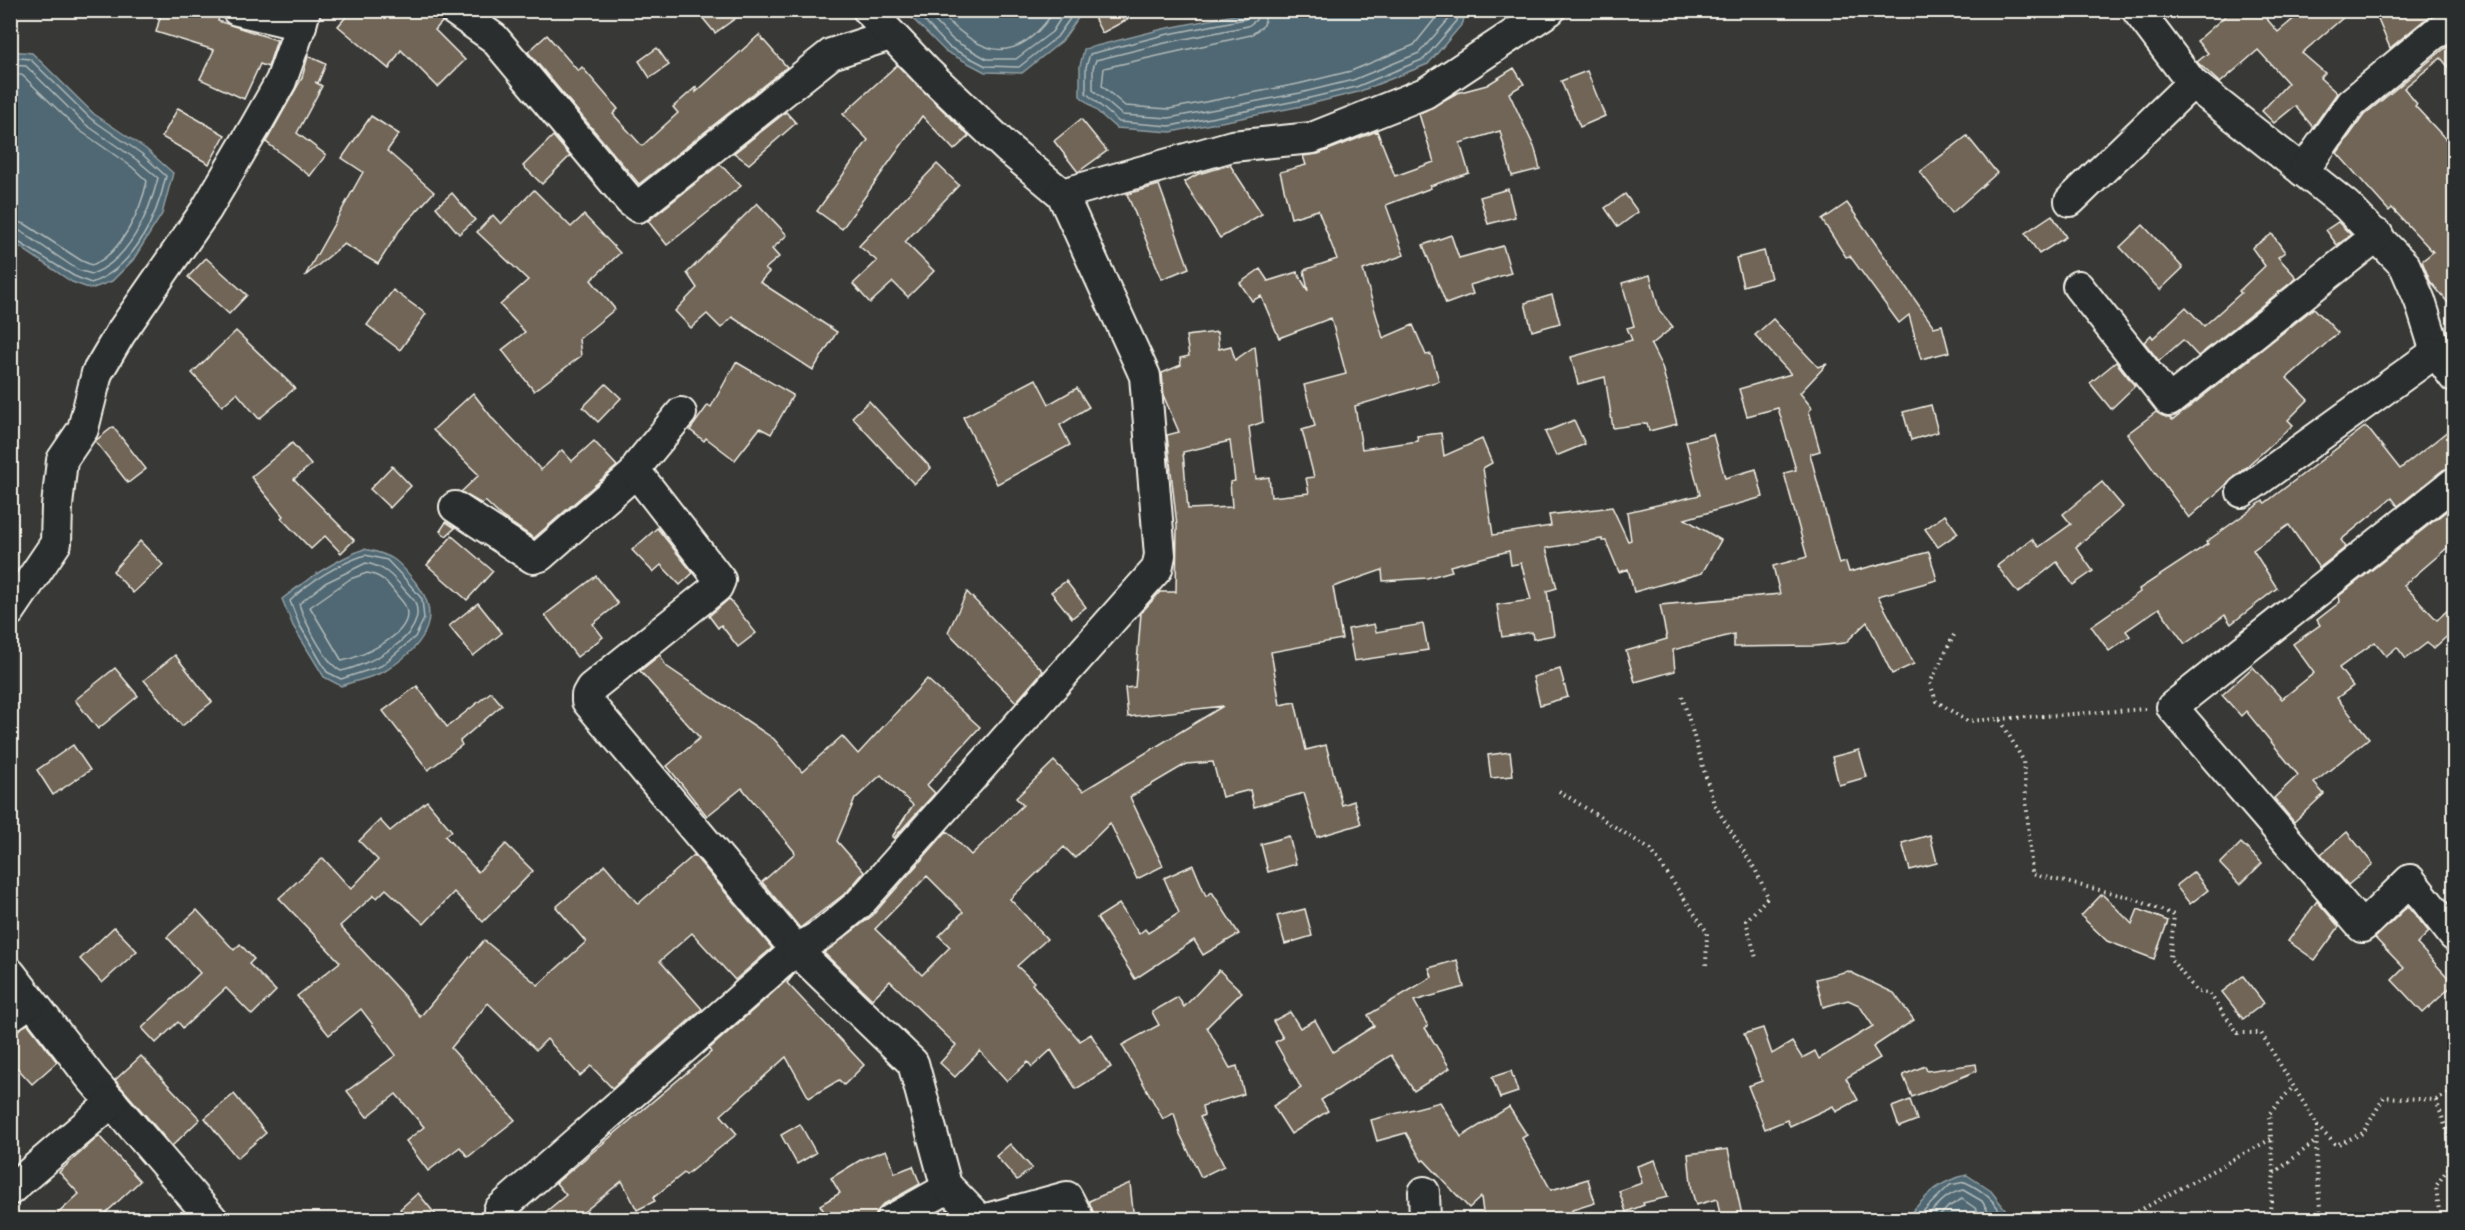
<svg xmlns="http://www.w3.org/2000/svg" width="2465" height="1230" viewBox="0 0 2465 1230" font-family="'Playpen Sans',sans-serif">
<rect width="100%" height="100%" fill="#383836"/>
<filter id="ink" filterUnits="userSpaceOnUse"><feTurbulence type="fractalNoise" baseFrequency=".0167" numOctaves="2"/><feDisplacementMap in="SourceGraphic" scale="12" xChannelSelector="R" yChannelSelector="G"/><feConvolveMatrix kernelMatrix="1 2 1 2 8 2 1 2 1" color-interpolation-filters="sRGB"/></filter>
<g filter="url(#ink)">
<g fill="#4f6773" stroke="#919ea2" stroke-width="1.5">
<polygon points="905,11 1083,11 1062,41 1022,73 985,72 945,51"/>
<polygon points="1255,11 1255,10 1465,11 1463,23 1428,64 1358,92 1302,106 1171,132 1116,128 1080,96 1080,66 1084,49 1163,29"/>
<polygon points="11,51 32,53 94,114 146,149 173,173 162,214 133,260 112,281 91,289 72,282 11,241"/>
<path d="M 364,549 C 393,555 397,559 416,583 C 446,620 419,650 385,671 C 372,678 354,681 341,686 L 324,677 L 293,626 L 282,599 C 308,579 333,561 364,549 Z"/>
<path d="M 1967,1175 L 1991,1191 L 2008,1213 L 2006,1219 L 1905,1219 C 1926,1197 1935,1182 1967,1175 Z"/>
</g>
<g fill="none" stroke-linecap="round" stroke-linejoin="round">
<g stroke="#b2bab9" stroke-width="1.5">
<polyline points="914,10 949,47 986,66 1019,67 1057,37 1076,10"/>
<polyline points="924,10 953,40 987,59 1016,59 1052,32 1066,10"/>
<path d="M 937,10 C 981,56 1015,69 1055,10"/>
<polyline points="1251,10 1245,19 1164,35 1090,54 1086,67 1086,93 1119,122 1170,126 1301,100 1356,87 1424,59 1457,21 1459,10"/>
<polyline points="1258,10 1256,20 1248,26 1165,43 1096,60 1093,68 1093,90 1122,115 1169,118 1300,93 1353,80 1419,53 1450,18 1451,10"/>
<polyline points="1267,10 1264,25 1251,35 1104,68 1102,86 1125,106 1169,109 1298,84 1351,71 1414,45 1442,10"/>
<path d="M 10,57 L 30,59 L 90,118 L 142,154 L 166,176 C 157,217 134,268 91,283 L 74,276 L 10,237"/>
<path d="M 10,65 L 26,66 L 85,124 L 137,160 L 158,178 C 149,214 128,261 92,274 L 78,270 L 20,231 L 10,229"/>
<path d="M 10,74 L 22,75 L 79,130 L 132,167 L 147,181 C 141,210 121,254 92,265 L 82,261 L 25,224 L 10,220"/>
<path d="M 365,555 L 387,560 L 405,579 L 422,599 L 424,619 L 415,637 L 381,666 L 341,679 L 327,672 L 299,624 L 290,601 C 309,581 339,564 365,555 Z"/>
<path d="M 366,563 C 384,567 391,574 403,588 C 406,592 412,597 415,602 C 429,637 366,666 341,671 C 326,664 304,620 299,604 L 325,583 Z"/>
<path d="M 367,573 C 381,575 388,583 396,594 C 401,600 407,605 407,614 C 407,637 360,657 342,661 L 310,607 L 350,579 Z"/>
<path d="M 1914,1220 L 1950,1185 L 1965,1182 C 1978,1188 2002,1203 2001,1220"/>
<path d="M 1924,1220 C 1936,1207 1946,1193 1963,1190 L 1982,1201 L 1993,1220"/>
<polyline points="1936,1220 1948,1207 1962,1199 1975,1208 1984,1220"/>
</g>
</g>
<g fill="#6f6556" stroke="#f4f1e8" stroke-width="1.5" fill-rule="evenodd">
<polygon points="162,10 220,10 218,21 277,40 268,67 260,64 244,99 200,79 214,50 156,32"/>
<polygon points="352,10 437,10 442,22 435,30 465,60 438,87 401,50 389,69 338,26"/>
<polygon points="696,10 747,10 715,33"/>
<polygon points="1090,10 1145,10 1102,33"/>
<polygon points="2232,10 2259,10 2278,32 2304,10 2352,10 2302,53 2325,73 2320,78 2337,93 2313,127 2295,106 2274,123 2262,111 2288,83 2258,50 2220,83 2197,62 2208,53 2197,41"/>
<polygon points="2374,10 2442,10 2423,21 2390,48"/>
<polygon points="547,35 578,71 582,67 618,109 613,114 642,146 678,113 673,107 696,87 696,92 759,35 787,67 639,184 528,52"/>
<polygon points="2454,43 2454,74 2441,58 2404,88 2417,104 2415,106 2454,148 2454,310 2430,281 2422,261 2433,252 2392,208 2389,211 2337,153 2364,115 2444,49"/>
<polygon points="657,48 669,65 650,78 639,61"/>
<polygon points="308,56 326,64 318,83 315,82 322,86 297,133 326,155 310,176 266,142 302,78"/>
<polygon points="897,65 969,136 954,150 922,116 842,229 817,211 868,140 843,114"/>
<path d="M 1514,68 L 1524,84 L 1509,93 L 1535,149 L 1540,169 L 1512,176 L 1500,131 L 1460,143 L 1469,173 L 1430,186 L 1431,188 L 1386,205 L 1404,255 L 1363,270 L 1383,338 L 1413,325 L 1426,355 L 1431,354 L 1439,381 L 1355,406 L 1362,449 L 1418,441 L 1417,436 L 1441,433 L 1444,456 L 1482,439 L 1492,463 L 1483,468 L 1493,535 L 1551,526 L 1549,515 L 1612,507 L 1628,541 L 1631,540 L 1627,512 L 1700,495 L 1686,441 L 1713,434 L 1725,478 L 1756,469 L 1763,497 L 1685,519 L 1721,540 L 1702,573 L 1634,592 L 1628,569 L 1619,572 L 1606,541 L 1602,541 L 1602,539 L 1546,548 L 1557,588 L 1547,591 L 1554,635 L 1533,639 L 1532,632 L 1502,637 L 1497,605 L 1531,600 L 1521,563 L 1511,565 L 1509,551 L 1450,566 L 1452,571 L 1427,578 L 1383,581 L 1382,570 L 1333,587 L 1342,639 L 1271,652 L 1280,705 L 1295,702 L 1306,750 L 1326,745 L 1342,805 L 1354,801 L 1361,824 L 1317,837 L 1304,793 L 1254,807 L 1250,790 L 1222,797 L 1213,762 L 1186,764 L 1130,797 L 1163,866 L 1137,879 L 1110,823 L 1075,858 L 1064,847 L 1010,899 L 1047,939 L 1017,966 L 1034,982 L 1032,984 L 1080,1041 L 1091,1034 L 1111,1067 L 1076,1089 L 1051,1050 L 1032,1067 L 1028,1062 L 1007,1081 L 980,1051 L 955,1077 L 940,1063 L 956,1045 L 890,981 L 872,999 L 824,953 L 872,916 L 947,831 L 971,855 L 1023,805 L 1016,798 L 1054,761 L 1083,791 L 1223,706 L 1128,717 L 1125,688 L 1135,687 L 1141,613 L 1160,592 L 1176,592 L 1177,526 L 1167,435 L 1179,432 L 1164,397 L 1162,373 L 1181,365 L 1180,358 L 1189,356 L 1186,336 L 1217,332 L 1219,349 L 1231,346 L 1235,360 L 1255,346 L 1263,422 L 1249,427 L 1256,479 L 1269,477 L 1271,497 L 1309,493 L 1306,478 L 1314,477 L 1302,430 L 1315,426 L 1304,385 L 1346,374 L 1331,318 L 1279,338 L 1261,296 L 1252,301 L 1240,283 L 1260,269 L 1268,281 L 1297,272 L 1308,291 L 1304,270 L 1337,259 L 1318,210 L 1291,218 L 1280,172 L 1306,165 L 1303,156 L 1318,154 L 1377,131 L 1395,176 L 1434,162 L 1419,114 L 1457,93 L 1487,85 ZM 1230,441 L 1235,481 L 1230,482 L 1232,507 L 1188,509 L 1183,452 ZM 927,876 L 963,912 L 939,936 L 950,947 L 922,975 L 875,929 Z"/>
<polygon points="1587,71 1605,116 1580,127 1561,81"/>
<polygon points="178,108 225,135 209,164 162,137"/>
<polygon points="786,112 796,123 749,164 734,153"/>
<polygon points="371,116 399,134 387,151 434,192 399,231 378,264 344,244 305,276 363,172 342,158"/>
<polygon points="1081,119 1107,151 1078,172 1054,141"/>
<polygon points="553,136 570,156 542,184 523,166"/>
<polygon points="1967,136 1997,173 1952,213 1920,172"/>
<polygon points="720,164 741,186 667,245 648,221"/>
<polygon points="937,164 959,185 905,242 934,271 908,297 893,282 870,303 853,284 877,261 859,246"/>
<polygon points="1230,165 1262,214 1220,238 1184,182 1198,174"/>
<polygon points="1159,185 1189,268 1162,279 1127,194"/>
<polygon points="1508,189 1515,217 1488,224 1480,197"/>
<polygon points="534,190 571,227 584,215 620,253 591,280 615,309 579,339 581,356 534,391 502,350 525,332 500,305 528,280 477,232 493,215 501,224"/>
<polygon points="452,193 475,220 459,234 436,207"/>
<polygon points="1625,194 1638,212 1618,227 1605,208"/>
<polygon points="757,203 787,235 772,249 779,257 765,269 769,272 760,282 837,332 813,370 732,317 721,328 707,314 691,328 675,311 697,288 687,273"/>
<polygon points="1847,203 1934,327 1942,325 1949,352 1921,359 1909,315 1899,323 1850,256 1846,257 1822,220"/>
<polygon points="2052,215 2066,237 2039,254 2025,233"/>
<polygon points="2338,222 2351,235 2337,245 2326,230"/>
<polygon points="2143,225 2183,268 2160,290 2120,247"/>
<polygon points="2272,234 2285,252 2278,257 2297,278 2198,356 2183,340 2159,361 2144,342 2151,335 2153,338 2186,307 2204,326 2241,293 2239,291 2265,266 2252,248"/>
<polygon points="1451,235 1459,258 1503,246 1511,273 1470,285 1473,294 1446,304 1423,245"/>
<polygon points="1764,251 1771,278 1743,286 1736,258"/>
<polygon points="206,258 247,295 229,314 188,277"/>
<polygon points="1650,275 1659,310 1673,327 1651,345 1662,367 1677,424 1649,431 1647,423 1613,428 1605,377 1578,384 1571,357 1632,340 1627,328 1634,326 1622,283"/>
<polygon points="393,290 426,314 400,350 367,325"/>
<polygon points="1552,295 1560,323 1532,331 1525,303"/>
<polygon points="2314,308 2338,333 2287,378 2308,400 2288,420 2293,425 2189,518 2127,434 2156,412 2173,420"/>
<polygon points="1773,319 1818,367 1827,364 1800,393 1812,408 1809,411 1820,451 1810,454 1839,564 1846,562 1849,572 1929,552 1937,580 1878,596 1914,664 1892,674 1867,622 1845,643 1815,646 1734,647 1734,634 1673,650 1675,671 1635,682 1626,651 1667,639 1660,605 1780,594 1773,566 1807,557 1784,473 1796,470 1778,408 1747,416 1739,389 1791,374 1755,335"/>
<polygon points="236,331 295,388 259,419 237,393 222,406 192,373"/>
<polygon points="736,362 793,395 771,434 760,428 735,460 706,438 704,441 690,430 708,405 711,407"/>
<polygon points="2116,362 2135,386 2111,409 2090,383"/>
<polygon points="1036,379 1049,404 1077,388 1089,407 1060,425 1070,445 997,484 963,417"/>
<polygon points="606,384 621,398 598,422 583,407"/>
<polygon points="473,393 493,419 541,470 562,450 572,461 594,441 617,466 534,538 501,516 485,501 482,504 461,492 479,475 433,430"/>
<polygon points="869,401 931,468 914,484 852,417"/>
<polygon points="1931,405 1938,432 1911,440 1903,412"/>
<polygon points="1574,420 1585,444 1556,456 1545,432"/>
<polygon points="2366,426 2400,469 2454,426 2454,466 2443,470 2398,506 2392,498 2341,540 2346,547 2319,568 2289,525 2253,550 2277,588 2231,624 2225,615 2185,644 2159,608 2126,631 2130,636 2109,651 2091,626 2140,592 2139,589 2208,544 2206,542 2263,501 2265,503"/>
<polygon points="113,427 146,469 128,483 95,441"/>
<polygon points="292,443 311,465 294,479 354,540 341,553 325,536 311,549 281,518 283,516 251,477"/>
<polygon points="392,466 411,486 390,508 370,489"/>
<polygon points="2102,482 2123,507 2076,547 2093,571 2073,585 2057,562 2018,593 1997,566 2032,539 2039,547 2071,524 2063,514"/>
<polygon points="2454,505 2454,542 2404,585 2437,620 2454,604 2454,630 2433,649 2427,643 2406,659 2397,647 2386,656 2375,642 2339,668 2353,686 2337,698 2369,738 2314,783 2324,794 2294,822 2274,798 2298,775 2246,711 2241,716 2222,695 2253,667 2282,699 2314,673 2293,644 2320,625 2317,620 2340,602 2339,596"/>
<polygon points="1945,515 1958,533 1938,547 1925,529"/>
<polygon points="446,522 455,528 446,536 440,531"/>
<polygon points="657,528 693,573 680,585 661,565 653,572 632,550"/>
<polygon points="452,536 493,571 467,600 427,565"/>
<polygon points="140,541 163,565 133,593 113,571"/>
<polygon points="596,576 618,604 593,624 603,637 577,657 545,615"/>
<polygon points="1066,581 1086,607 1072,618 1051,592"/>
<polygon points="967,592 1043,671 1016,702 948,632"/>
<polygon points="729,599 756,633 738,647 721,625 718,628 709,616"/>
<polygon points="478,603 502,633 473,656 449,626"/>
<polygon points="1374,624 1376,632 1423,624 1428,650 1354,661 1348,629"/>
<polygon points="175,655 212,702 182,726 144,680"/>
<polygon points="660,655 666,666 774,739 802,772 842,736 858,754 927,679 980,727 927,785 935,793 894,838 892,837 913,805 881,775 855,799 837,841 864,872 847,892 800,928 762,882 795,853 794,851 742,788 707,816 667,766 700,738 640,671"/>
<polygon points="115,668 138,696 98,729 75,700"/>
<polygon points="1560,669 1568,697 1540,705 1533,677"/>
<polygon points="417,686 447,727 491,692 502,705 460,741 462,745 428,770 383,711"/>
<polygon points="73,745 90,770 53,795 37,770"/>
<polygon points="1859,750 1867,777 1839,785 1832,757"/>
<polygon points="1510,752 1513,776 1491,778 1488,755"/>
<polygon points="427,801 452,831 445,836 478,872 506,844 533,871 483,922 454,892 424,924 386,889 377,898 374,895 340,926 405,997 420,1017 484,940 538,985 586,942 556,907 605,865 638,904 694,855 772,948 735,980 692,933 660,961 702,1009 612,1088 591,1066 580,1076 547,1039 536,1050 488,1003 451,1048 515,1120 468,1157 460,1147 428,1171 406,1141 424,1127 396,1094 367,1117 347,1091 396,1055 361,1009 329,1035 297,996 340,962 279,898 323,858 351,889 378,860 359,841 380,820 390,831"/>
<polygon points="2347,832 2373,864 2348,885 2321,854"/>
<polygon points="1930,835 1937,863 1910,870 1902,843"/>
<polygon points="1289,836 1296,864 1268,872 1261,844"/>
<polygon points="2241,843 2262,863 2240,885 2220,864"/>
<polygon points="1193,865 1206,896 1212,892 1239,934 1203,955 1194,940 1135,979 1097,918 1119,904 1139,934 1145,929 1148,933 1179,913 1164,878"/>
<polygon points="2194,872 2208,890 2190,904 2176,886"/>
<polygon points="2102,894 2132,924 2138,909 2168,921 2154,959 2107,941 2081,916"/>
<polygon points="2317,901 2339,927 2315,960 2288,941"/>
<polygon points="2408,906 2429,932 2417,944 2454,984 2423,1013 2392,980 2404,968 2375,938"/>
<polygon points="1305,909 1312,936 1285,944 1277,916"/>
<polygon points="197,910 234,950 240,944 254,959 249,964 276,991 252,1015 226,988 183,1028 178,1022 156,1043 142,1028 200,973 167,937"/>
<polygon points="114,927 137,951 102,983 80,959"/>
<polygon points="1457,960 1464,987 1414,1001 1428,1026 1425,1028 1450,1068 1414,1091 1391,1055 1321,1100 1328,1111 1291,1134 1273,1106 1301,1088 1275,1042 1283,1038 1273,1021 1290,1012 1300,1028 1315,1020 1333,1052 1374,1026 1368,1015 1432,977 1429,968"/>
<polygon points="1219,970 1242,992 1207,1027 1230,1068 1237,1066 1244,1094 1202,1106 1204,1115 1200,1117 1224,1166 1201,1177 1180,1134 1174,1113 1163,1119 1122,1045 1159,1025 1152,1012 1178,997 1184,1007"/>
<polygon points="1848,971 1894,993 1914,1020 1873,1047 1880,1058 1846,1078 1858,1100 1836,1112 1833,1106 1790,1126 1787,1120 1765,1129 1748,1086 1762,1081 1744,1034 1763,1028 1772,1054 1792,1042 1802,1058 1815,1051 1819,1059 1873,1026 1859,1005 1848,1000 1823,1007 1816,979"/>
<polygon points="795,973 787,983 864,1065 844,1085 839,1080 809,1098 786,1057 721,1115 737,1134 686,1175 684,1173 653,1198 655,1201 637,1210 622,1181 574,1220 536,1220 566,1195 556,1183 711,1052 709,1049"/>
<polygon points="2243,976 2264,1003 2243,1019 2222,992"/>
<polygon points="28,1024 57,1062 32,1084 10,1060 10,1033"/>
<polygon points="141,1056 200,1119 172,1146 115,1080"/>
<polygon points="1976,1064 1977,1071 1912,1097 1903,1075 1925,1066 1927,1071"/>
<polygon points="1511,1071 1518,1092 1500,1098 1492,1077"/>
<polygon points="234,1094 266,1133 237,1158 205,1118"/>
<polygon points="1910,1100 1917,1120 1899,1127 1892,1107"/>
<polygon points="1440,1102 1461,1137 1509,1107 1527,1135 1522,1138 1551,1190 1588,1179 1595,1203 1572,1210 1575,1220 1484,1220 1481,1197 1469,1208 1424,1160 1422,1161 1406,1133 1377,1141 1371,1120"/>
<polygon points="800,1124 816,1153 797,1164 781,1135"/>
<polygon points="99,1136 140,1181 98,1220 51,1220 79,1194 59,1172"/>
<polygon points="1010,1144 1032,1168 1017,1180 996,1156"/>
<polygon points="1728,1149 1743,1220 1721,1220 1717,1199 1696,1205 1692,1192 1688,1154"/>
<polygon points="886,1150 895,1173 913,1166 920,1184 882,1205 874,1220 829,1220 820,1205 840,1193 831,1178 862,1159"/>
<polygon points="1655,1160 1668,1197 1643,1203 1644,1205 1626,1212 1619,1191 1642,1183 1637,1166"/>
<polygon points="1130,1183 1134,1220 1096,1220 1089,1201"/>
<polygon points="418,1193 440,1220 409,1220 400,1209"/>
</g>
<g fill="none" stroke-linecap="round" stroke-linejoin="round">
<g stroke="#f4f1e8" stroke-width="34">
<g id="minor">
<polyline points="237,10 301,25 305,10"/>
<polyline points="454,10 494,38 630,201 638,207 831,54 890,35"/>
<polyline points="868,10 926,71 1007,148 1062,194 1232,146 1312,138 1425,93 1550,10"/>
<polyline points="2137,10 2192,83 2346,205 2405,266 2420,301 2436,352 2454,377"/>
<polyline points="2303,171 2351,103 2434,34 2454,24"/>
<polyline points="2070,201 2192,83"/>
<polyline points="2078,286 2169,401 2378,235"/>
<polyline points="2454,483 2172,707 2362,927 2410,880 2454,936"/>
<polyline points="2242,492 2436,352"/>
<polyline points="455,507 533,558 540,556 636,472"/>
<polyline points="10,611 56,543 57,506 62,460 83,429 97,373 120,334 206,210 255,127 281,81 301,25"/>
<polyline points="10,973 91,1078 213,1220"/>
<polyline points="10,1016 31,1001"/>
<polyline points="10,1190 112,1102"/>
<polyline points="1424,1192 1425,1220"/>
<polyline points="499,1210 796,950 587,701 587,695 591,688 717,587 720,580 636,472 638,465 681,413"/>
<polyline points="891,1220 948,1188"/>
<polyline points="980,1220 946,1185 913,1063 796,950 824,933 859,904 1157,569 1160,555 1145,376 1062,194"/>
<polyline points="983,1220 1067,1197 1079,1220"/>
</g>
</g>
<g stroke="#f4f1e8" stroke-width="4" stroke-dasharray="1.5 4.5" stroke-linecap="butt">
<polyline points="1954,635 1930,683 1936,701 1967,721 2000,719 2023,760 2032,874 2129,897 2174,915 2170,958 2197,992 2209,993 2238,1033 2261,1033 2317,1125 2316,1161 2321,1220"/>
<polyline points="1682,696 1714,804 1756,871 1768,897 1746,921 1756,958"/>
<polyline points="2000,719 2146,709"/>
<polyline points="1559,791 1651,850 1707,932 1706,968"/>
<polyline points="2436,1100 2454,1150"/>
<polyline points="2317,1126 2336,1145 2363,1133 2384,1097 2436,1100 2454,1090"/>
<polyline points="2274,1173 2316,1141"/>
<polyline points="2122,1220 2271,1139"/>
<polyline points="2269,1220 2274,1173 2269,1114 2293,1087"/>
<polyline points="2440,1220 2436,1186 2454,1160"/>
</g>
<use href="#minor" stroke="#2a2d2e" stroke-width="30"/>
</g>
</g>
<rect width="2465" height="1230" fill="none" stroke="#2a2d2e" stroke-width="36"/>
<rect x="18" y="18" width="2429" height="1194" fill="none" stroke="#f4f1e8" stroke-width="2" filter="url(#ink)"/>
</svg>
